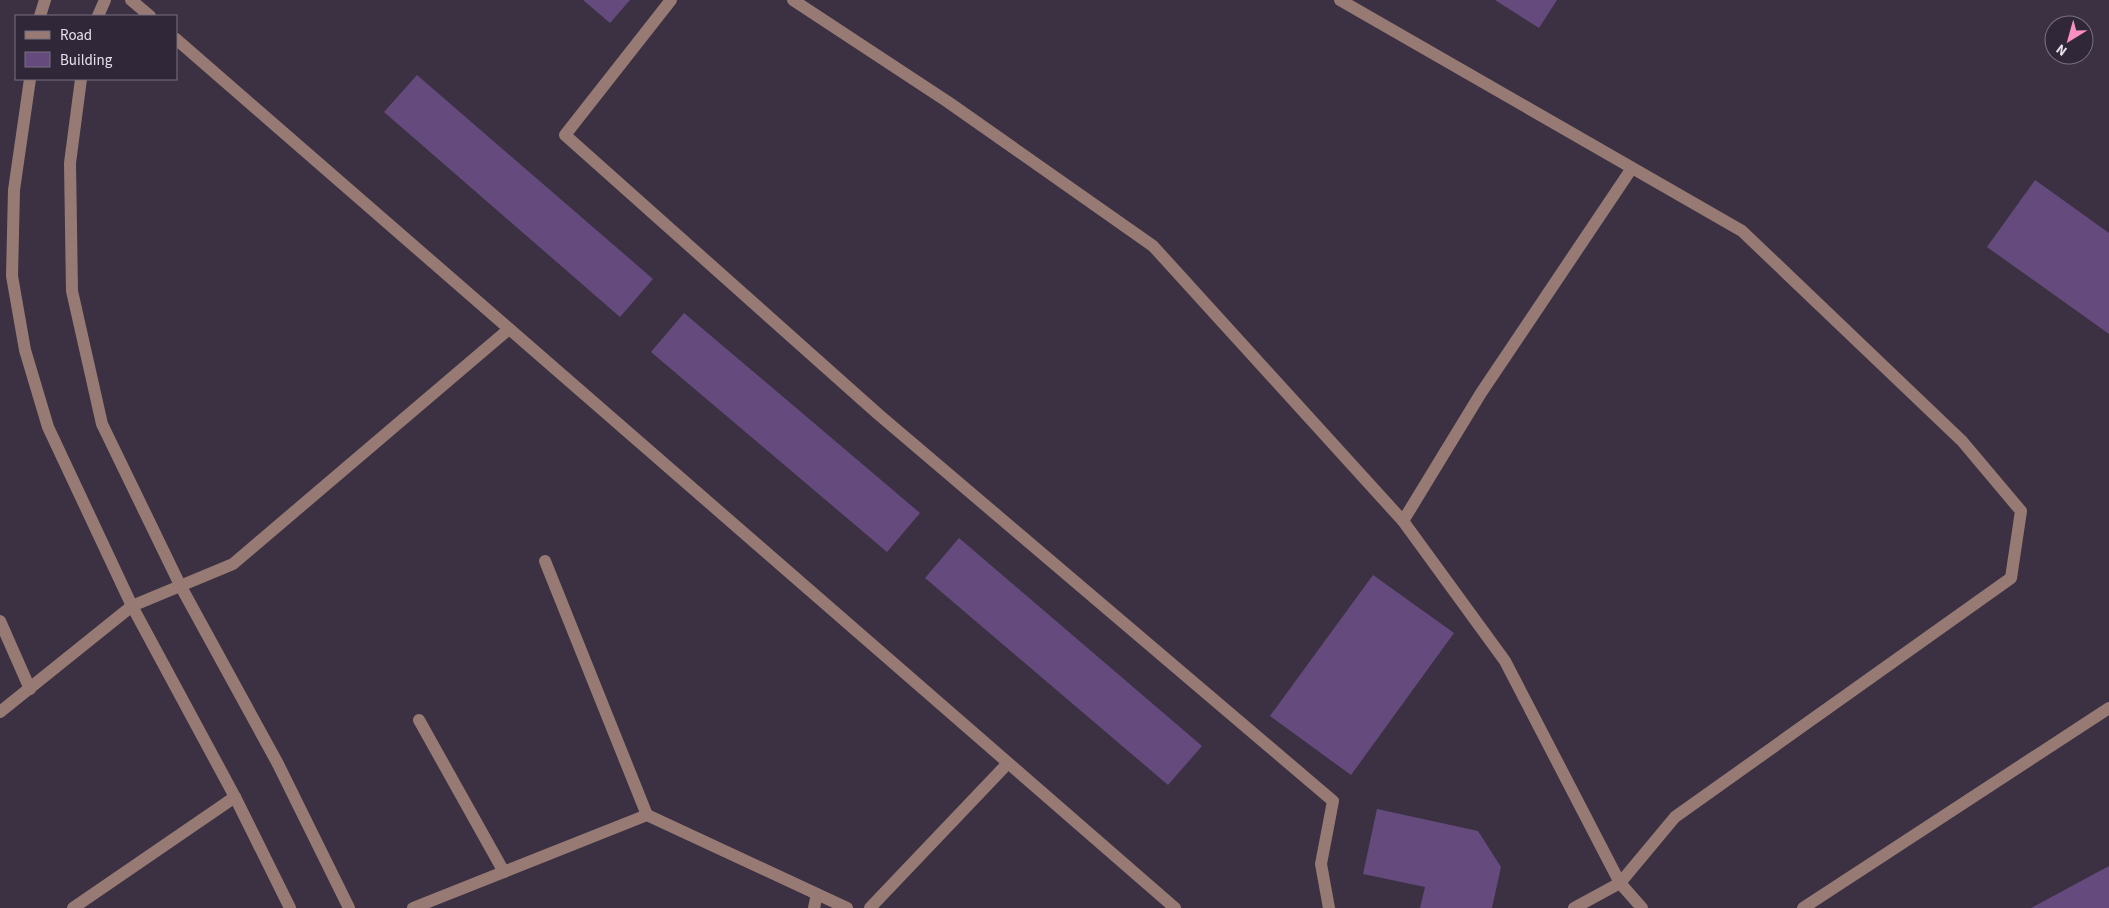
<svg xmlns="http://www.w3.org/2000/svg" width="2109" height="908" viewBox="0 0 2109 908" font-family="'Source Sans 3',sans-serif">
<rect width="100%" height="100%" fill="#3b3142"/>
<g fill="#654b7d">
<polygon points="583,0 630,0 610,23"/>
<polygon points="1495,0 1557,0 1539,28"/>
<polygon points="417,75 653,279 620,317 384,112"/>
<polygon points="2035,180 2109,233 2109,334 1987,247"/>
<polygon points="684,313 920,513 887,552 651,352"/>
<polygon points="959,538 1202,746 1168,785 925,578"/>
<polygon points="1373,575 1454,633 1351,775 1270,716"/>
<polygon points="1377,809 1478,831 1501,867 1492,908 1420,908 1425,887 1363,874"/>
<polygon points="2109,866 2109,908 2031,908"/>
</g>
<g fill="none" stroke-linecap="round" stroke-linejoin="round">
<g stroke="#987a74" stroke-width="12">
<polyline points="131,0 150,16"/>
<polyline points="671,0 565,135 878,414 1333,801 1321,864 1329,908"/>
<polyline points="793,0 948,102 1153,246 1403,521"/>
<polyline points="1340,0 1742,231 1962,441 2021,511 2011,578 1675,817 1620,883 1505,661 1403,521 1481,393 1632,168"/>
<polyline points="40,16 45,0"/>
<polyline points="98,16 105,0"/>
<polyline points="176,39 1175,908"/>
<polyline points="30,79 14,190 12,276 25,350 48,427 132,606 235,797 290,908"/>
<polyline points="81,79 70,163 72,291 102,424 180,585 278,764 349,908"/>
<polyline points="545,561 647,815 847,908"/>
<polyline points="0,621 30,689"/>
<polyline points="0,712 132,606 233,564 509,329"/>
<polyline points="419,720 504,872"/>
<polyline points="73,908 235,797"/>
<polyline points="413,908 647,815"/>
<polyline points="814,908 817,894"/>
<polyline points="870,908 1008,763"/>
<polyline points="1574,908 1620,883 1642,908"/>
<polyline points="1803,908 2109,708"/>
</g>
</g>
<rect x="15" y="15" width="162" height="65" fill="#302738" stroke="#797180"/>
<rect x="25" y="31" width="25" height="8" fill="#987a74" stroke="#797180"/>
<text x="60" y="40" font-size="15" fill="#e6e0eb">Road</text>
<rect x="25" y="52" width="25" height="15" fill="#654b7d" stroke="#797180"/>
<text x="60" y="65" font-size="15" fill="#e6e0eb">Building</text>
<g transform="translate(2069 40) rotate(217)"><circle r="24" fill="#302738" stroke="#797180"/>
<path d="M0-4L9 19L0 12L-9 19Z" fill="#fc8fc1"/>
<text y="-8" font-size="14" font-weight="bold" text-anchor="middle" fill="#e6e0eb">N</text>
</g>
</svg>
